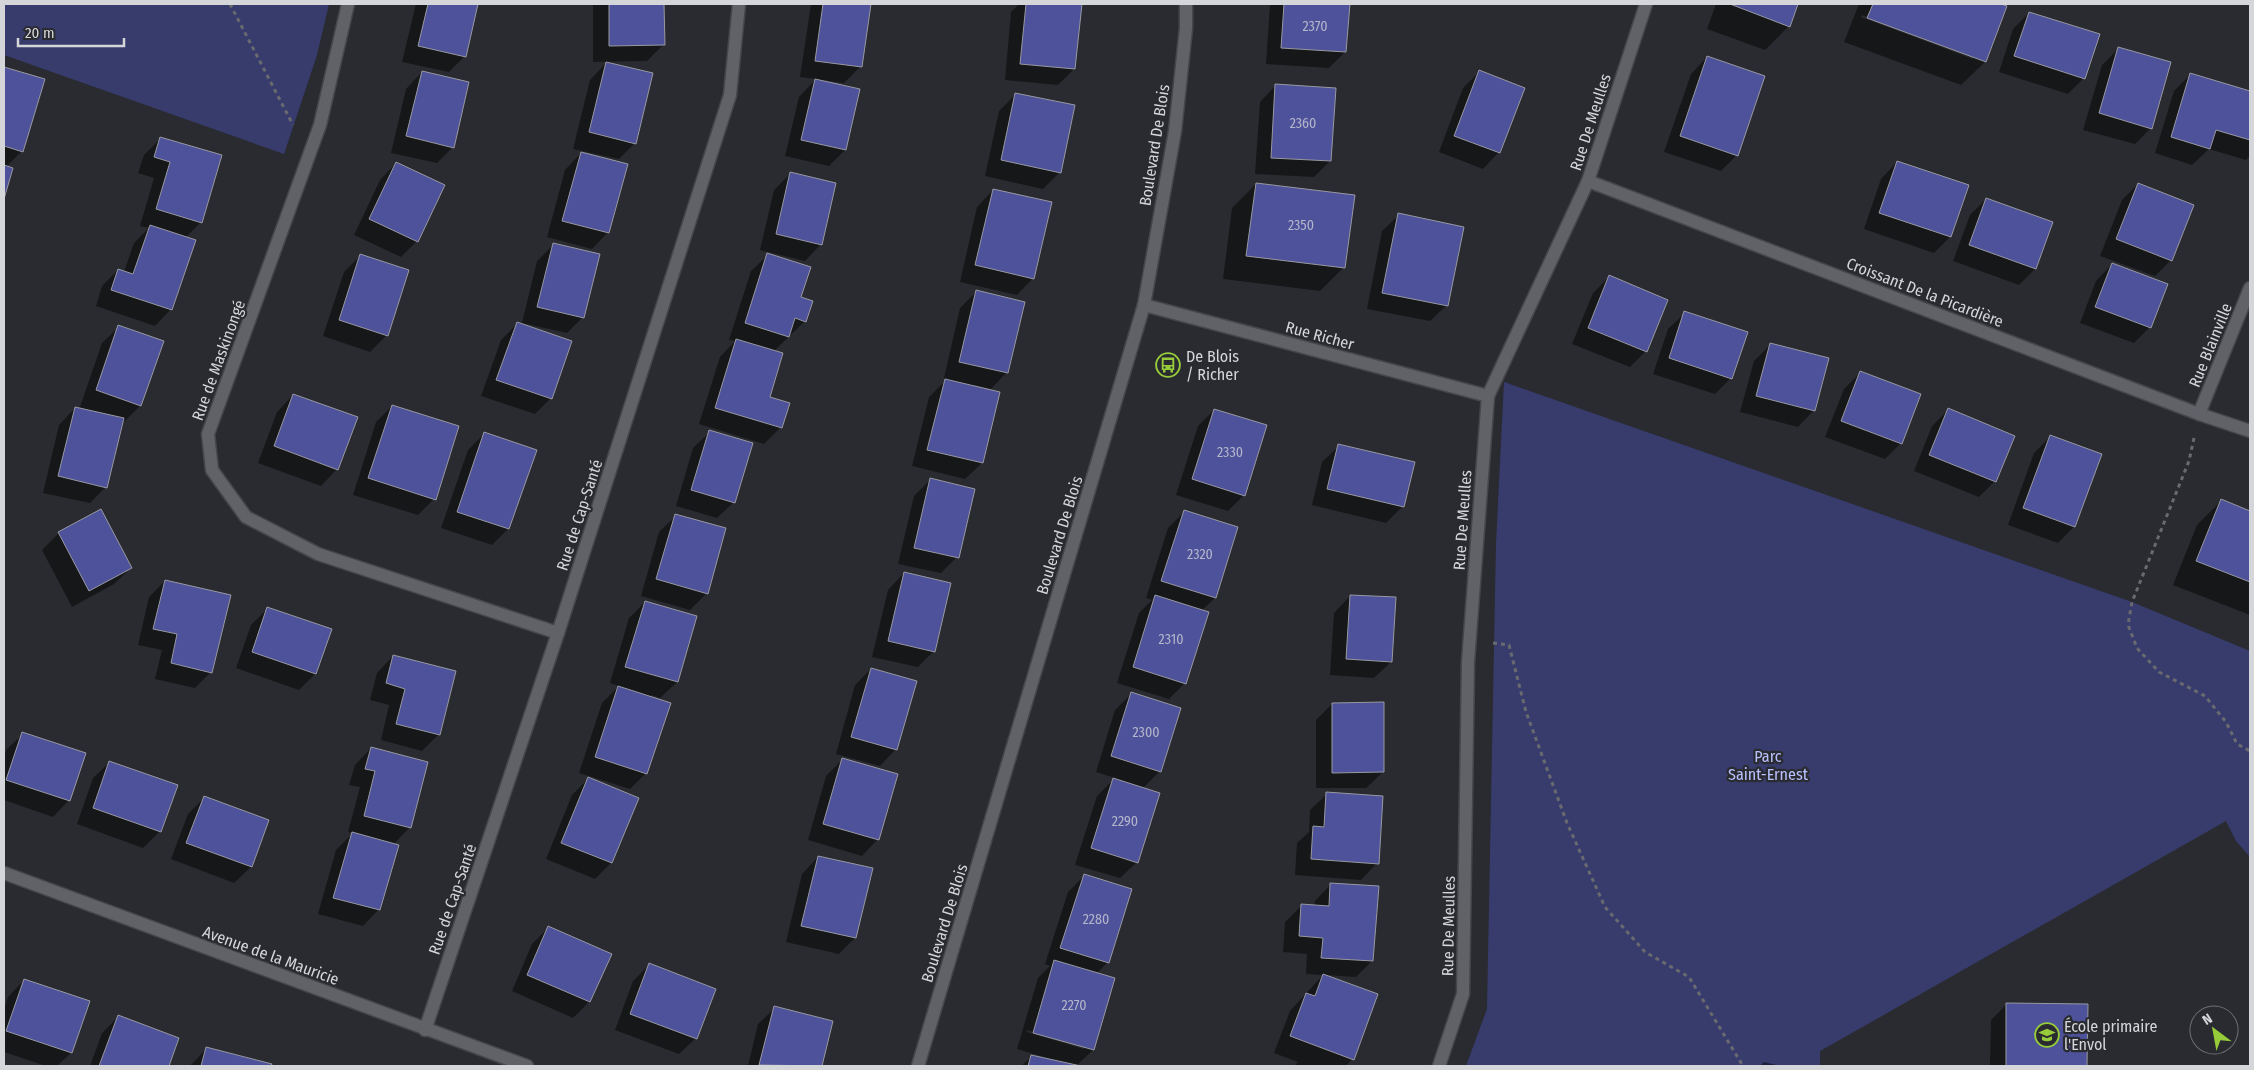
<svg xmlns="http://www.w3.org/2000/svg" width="2254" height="1070" viewBox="0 0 2254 1070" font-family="'Fira Sans Condensed',sans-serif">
<rect width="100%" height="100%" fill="#2a2b30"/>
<g fill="#383c6d">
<polygon points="4,4 329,4 317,55 284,154 4,55"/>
<polygon points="1504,382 2132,602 2250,651 2250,857 2236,841 2226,821 1820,1051 1820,1066 1466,1066 1487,1009 1496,544"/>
</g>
<g fill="#0007" fill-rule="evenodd">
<polygon points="416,4 477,4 465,56 449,72 402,62"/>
<polygon points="593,4 663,4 663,45 647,61 593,62"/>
<polygon points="811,4 869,4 861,66 844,83 821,80 845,150 829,166 785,156 799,97 816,79 800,77"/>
<polygon points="1019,4 1081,4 1074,69 1058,85 1005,80 1011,12"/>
<polygon points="1270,4 1348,4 1345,52 1329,68 1266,64"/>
<polygon points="1716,4 1797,4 1789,26 1765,50 1707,29"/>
<path d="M 1859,4 L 1997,4 L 2005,7 L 1985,62 L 1961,85 L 1844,42 ZM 1862,15 L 1973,56 L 1973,59 L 1861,17 Z"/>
<polygon points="2029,13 2084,78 2068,94 1999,72 2013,29"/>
<polygon points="2118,49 2151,128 2135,144 2083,130 2102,65"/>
<polygon points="1707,57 1737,155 1721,171 1664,152 1691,74"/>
<polygon points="606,63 635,143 619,159 573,149 590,80"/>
<polygon points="4,68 44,80 22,151 6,167 11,169 4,195"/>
<polygon points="422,72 453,147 437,163 391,153 406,89"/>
<polygon points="1479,72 1499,152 1483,169 1439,152 1463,88"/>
<polygon points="2191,74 2250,93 2250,156 2246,160 2209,149 2192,165 2155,153 2174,91"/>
<polygon points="1276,85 1330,161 1314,177 1255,174 1260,102"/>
<polygon points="1016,94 1060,172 1043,189 985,176 999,111"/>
<polygon points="160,139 201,222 185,238 171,309 155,326 96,306 102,286 118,270 124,272 134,243 149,228 140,226 154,178 138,173 144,155"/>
<polygon points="581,153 608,232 592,249 547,237 565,170"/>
<polygon points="1897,162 1950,237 1934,253 1864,229 1881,179"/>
<polygon points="396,163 417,241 401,257 354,235 380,180"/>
<polygon points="790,174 821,244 805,261 760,250 774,190"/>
<polygon points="1256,184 1344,267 1320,291 1223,279 1232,208"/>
<polygon points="2138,184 2171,260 2155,276 2100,256 2122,200"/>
<polygon points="993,190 1033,278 1017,295 960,282 977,207"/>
<polygon points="1986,199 2052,223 2035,269 2019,285 1953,261 1970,215"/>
<polygon points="1399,215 1447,305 1430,321 1367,309 1382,231"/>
<polygon points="554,244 583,317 567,333 522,323 537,261"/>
<polygon points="768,255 799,298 805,321 773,352 769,398 781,427 764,444 699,424 720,357 735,341 729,340 751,271"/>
<polygon points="360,256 387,335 370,352 323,336 344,272"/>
<polygon points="2112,264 2150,327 2134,343 2080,323 2096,281"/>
<polygon points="1609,277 1646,351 1630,367 1572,344 1593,293"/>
<polygon points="976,292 1007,372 991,389 974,385 973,387 999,393 982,463 965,479 912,466 929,397 947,379 944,378 960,308"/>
<polygon points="1685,313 1731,378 1715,394 1653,374 1668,329"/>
<polygon points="517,324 551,398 535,414 481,396 501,340"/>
<polygon points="119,327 163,342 140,406 124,422 122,421 106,487 90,503 43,493 59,425 75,408 87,411 88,410 80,407 102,343"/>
<polygon points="1770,345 1814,410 1798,427 1740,412 1754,361"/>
<polygon points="1860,373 1901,443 1885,459 1825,437 1844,389"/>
<polygon points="293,395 337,469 321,486 258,463 277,412"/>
<polygon points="392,406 434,499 418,515 353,495 376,422"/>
<polygon points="1949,409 1995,481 1979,497 1914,471 1932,426"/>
<polygon points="1214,410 1244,495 1228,511 1176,495 1198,426"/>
<polygon points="710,432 734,502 717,518 676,506 693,448"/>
<polygon points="484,434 508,529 492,545 441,528 468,450"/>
<polygon points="2050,437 2074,527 2058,543 2008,525 2034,453"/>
<polygon points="1339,446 1403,506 1386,523 1312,505 1322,462"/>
<polygon points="930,480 957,557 941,573 898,564 914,496"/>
<polygon points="2221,501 2250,512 2250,615 2173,585 2197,525"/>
<polygon points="101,511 131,568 114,584 72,607 42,550 58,534"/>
<polygon points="1184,512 1237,528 1215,598 1201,611 1185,683 1169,699 1117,683 1139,613 1152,600 1146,598 1168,528"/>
<polygon points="676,516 707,593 690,610 641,596 659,532"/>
<polygon points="904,573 934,651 918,667 872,657 888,590"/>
<polygon points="165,581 211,672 195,688 155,679 162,650 138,645 149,597"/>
<polygon points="1350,596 1391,662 1374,678 1330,675 1334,613"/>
<polygon points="645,602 696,617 677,682 660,698 651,695 646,773 630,789 579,773 602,703 619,686 610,683 629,618"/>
<polygon points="268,608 315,674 299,690 236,668 251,625"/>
<polygon points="393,656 439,734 422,751 381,740 389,705 370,700 377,673"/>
<polygon points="871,669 896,749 880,766 836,754 855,685"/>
<polygon points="1132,693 1160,771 1142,789 1137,862 1120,878 1075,865 1097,796 1115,778 1096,772 1115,710"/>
<polygon points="1332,704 1383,772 1366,788 1316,788 1316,720"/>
<polygon points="23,734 69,800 53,817 4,800 4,757 6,750"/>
<polygon points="371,748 410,827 393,845 379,909 363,926 318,914 336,850 353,833 348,832 360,787 349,785 355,765"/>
<polygon points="843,759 878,839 862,856 808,840 826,776"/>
<polygon points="110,762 176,786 159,832 143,848 77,824 93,778"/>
<polygon points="588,779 637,799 611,863 595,879 546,859 572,795"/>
<polygon points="1327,794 1377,863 1361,880 1295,875 1297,843 1309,832 1310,810"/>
<polygon points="204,798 268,821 251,867 234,883 171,859 188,814"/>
<polygon points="818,857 855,938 839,954 786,942 802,874"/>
<path d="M 1084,876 L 1108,962 L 1096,974 L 1114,979 L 1093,1050 L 1076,1066 L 1021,1066 L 1032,1056 L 1047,1060 L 1047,1058 L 1017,1049 L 1038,978 L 1050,966 L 1045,964 L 1068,892 ZM 1027,1030 L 1084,1046 L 1084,1049 L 1027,1032 Z"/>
<polygon points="1331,884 1372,961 1356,977 1326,975 1352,1059 1346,1066 1294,1066 1298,1062 1274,1053 1290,1011 1323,975 1306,974 1307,954 1283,952 1285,922 1301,906 1314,907 1315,901"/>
<polygon points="548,928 589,1002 573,1018 512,991 532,944"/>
<polygon points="649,965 696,1038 679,1054 615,1030 633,981"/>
<polygon points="24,980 88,1002 71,1053 57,1066 46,1066 4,1052 4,1009 8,997"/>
<polygon points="2007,1004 2086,1005 2085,1066 1990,1066 1991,1020"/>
<polygon points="775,1008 831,1022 821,1066 748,1066 758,1024"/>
<polygon points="118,1017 177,1039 167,1066 90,1066 102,1033"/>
<polygon points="207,1048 271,1065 190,1066"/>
<polygon points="1764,1062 1776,1065 1775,1066 1760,1066"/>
</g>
<g fill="#4d529a" stroke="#9899a0">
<polygon points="428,4 478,4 466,57 418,46"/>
<polygon points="609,4 664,4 665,45 609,46"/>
<polygon points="823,4 871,4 862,67 815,61"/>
<polygon points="1026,4 1082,4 1075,69 1020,64"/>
<polygon points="1284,4 1350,4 1346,52 1281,48"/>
<polygon points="1730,4 1798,4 1790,27"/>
<polygon points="1873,4 2001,4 2007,6 1986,62 1867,18"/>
<polygon points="2029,12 2100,34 2085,79 2014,56"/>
<polygon points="2118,47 2171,62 2152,129 2099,113"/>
<polygon points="1707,56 1765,76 1738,156 1680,136"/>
<polygon points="606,62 653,73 636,144 589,132"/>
<polygon points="4,67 45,79 23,152 4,146"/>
<polygon points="1479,70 1525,88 1500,153 1454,136"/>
<polygon points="422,71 469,82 454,148 406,136"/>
<polygon points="2190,73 2250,91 2250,140 2216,130 2210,149 2171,137"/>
<polygon points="815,79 860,89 846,150 801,140"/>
<polygon points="1275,84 1336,88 1331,161 1271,158"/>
<polygon points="1015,93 1075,105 1061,173 1001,160"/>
<polygon points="160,137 222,155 202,223 156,209 170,162 154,157"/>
<polygon points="581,152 628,164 609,233 562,221"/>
<polygon points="1897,161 1969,185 1951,237 1879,213"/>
<polygon points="396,162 445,185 418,242 369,219"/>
<polygon points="4,165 13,168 4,199"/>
<polygon points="790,172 836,183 822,245 776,234"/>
<polygon points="1256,183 1355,195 1345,268 1246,256"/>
<polygon points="2138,183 2194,205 2172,261 2116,239"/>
<polygon points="993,189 1052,202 1034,279 975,265"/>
<polygon points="1986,198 2053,222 2036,269 1969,245"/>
<polygon points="1398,213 1464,227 1448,306 1382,293"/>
<polygon points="150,225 196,240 172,310 111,290 118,269 133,274"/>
<polygon points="553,243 600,254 584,318 537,307"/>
<polygon points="767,253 811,267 801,297 813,301 806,322 795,318 789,337 745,323"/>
<polygon points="360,254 409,270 388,336 339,320"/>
<polygon points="2112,263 2168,284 2151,328 2095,307"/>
<polygon points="1609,275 1668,300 1647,352 1588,328"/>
<polygon points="976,290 1025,302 1008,373 959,362"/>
<polygon points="1684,311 1748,332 1732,379 1669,358"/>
<polygon points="517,322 572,341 552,399 496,380"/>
<polygon points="118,325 164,341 141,406 96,390"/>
<polygon points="736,339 783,353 770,397 790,403 782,428 715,408"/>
<polygon points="1770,343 1829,358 1815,411 1756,396"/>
<polygon points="1860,371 1921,394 1902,444 1841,421"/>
<polygon points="945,379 1000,392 983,463 927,450"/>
<polygon points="293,394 358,417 338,470 274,446"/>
<polygon points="392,405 459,426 436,500 368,478"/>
<polygon points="75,407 124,418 107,488 58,476"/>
<polygon points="1948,408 2015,436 1996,482 1929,455"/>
<polygon points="1214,409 1267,425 1245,496 1192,479"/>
<polygon points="709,430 753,443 735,503 691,490"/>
<polygon points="484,432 537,450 509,529 457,512"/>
<polygon points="2050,435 2102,454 2075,527 2023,508"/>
<polygon points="1338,444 1415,462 1404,507 1327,489"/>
<polygon points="930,478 975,489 959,558 914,548"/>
<polygon points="2221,499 2250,511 2250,582 2196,561"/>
<polygon points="101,509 132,568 89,591 58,532"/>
<polygon points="1184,510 1238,527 1216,598 1161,581"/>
<polygon points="675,514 726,528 708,594 656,579"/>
<polygon points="904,572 951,583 935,652 888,641"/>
<polygon points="165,580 231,595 212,673 171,663 177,634 153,629"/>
<polygon points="1155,595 1209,612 1186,684 1133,667"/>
<polygon points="1350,595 1396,597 1392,662 1346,659"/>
<polygon points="645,601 697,616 678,682 625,667"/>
<polygon points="267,607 332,629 316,674 252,652"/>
<polygon points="393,655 456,671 440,735 396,724 405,689 386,683"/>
<polygon points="871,668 917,681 897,750 851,737"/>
<polygon points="618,686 671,703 647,774 595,757"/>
<polygon points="1131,692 1181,708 1161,772 1111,756"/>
<polygon points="1384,702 1384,772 1332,773 1332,703"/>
<polygon points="22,732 86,753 70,801 6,780"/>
<polygon points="371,747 428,762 411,828 364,816 375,771 365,769"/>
<polygon points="842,758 898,774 879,840 823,824"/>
<polygon points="109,761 178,785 161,832 93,808"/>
<polygon points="588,777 639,798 612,863 561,843"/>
<polygon points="1113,778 1160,793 1138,863 1091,848"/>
<polygon points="1326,792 1383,796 1379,864 1311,859 1313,826 1324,827"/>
<polygon points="204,796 269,820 252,867 186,843"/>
<polygon points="352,832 399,845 380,910 333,898"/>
<polygon points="818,856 873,868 856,938 801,926"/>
<polygon points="1084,874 1132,889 1109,963 1060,948"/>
<polygon points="1330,883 1379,886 1373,961 1321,958 1323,938 1299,936 1301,904 1329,906"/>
<polygon points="548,926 612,954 590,1002 527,975"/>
<polygon points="1054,960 1115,978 1094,1050 1033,1033"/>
<polygon points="649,963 716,989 697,1039 630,1014"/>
<polygon points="1323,974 1378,994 1354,1060 1290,1036 1306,993 1315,996"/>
<polygon points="24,979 90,1001 72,1053 6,1031"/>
<polygon points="2006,1003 2088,1004 2087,1066 2006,1066"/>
<polygon points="774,1006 833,1021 822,1066 759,1065"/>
<polygon points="118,1015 179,1038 169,1066 99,1066"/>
<polygon points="206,1047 272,1064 271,1066 201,1066"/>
<polygon points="1031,1055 1081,1066 1028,1066"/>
</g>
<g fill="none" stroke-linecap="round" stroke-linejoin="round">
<g stroke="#45464a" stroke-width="15">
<g id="street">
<polyline points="348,4 320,125 208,434 212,470 246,517 318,554 558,633"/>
<polyline points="1588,181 2199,414 2250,431"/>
<polyline points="1144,305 1488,396"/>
<polyline points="2199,414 2250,288"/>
<polyline points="4,873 527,1066"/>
<polyline points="425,1030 558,633 730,95 739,4"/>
<polyline points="918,1066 1144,305 1175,131 1186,28 1186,4"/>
<polyline points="1439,1066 1463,994 1468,662 1488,396 1588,181 1646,4"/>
</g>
</g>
<g stroke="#696a6f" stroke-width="3" stroke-dasharray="4 4" stroke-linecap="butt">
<polyline points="230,4 293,125"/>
<polyline points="2194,438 2189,461 2132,602 2128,625 2137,648 2159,672 2205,696 2226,722 2237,744 2250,751"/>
<polyline points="1493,643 1509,645 1526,712 1567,823 1605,907 1645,952 1689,977 1743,1066"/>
</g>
<use href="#street" stroke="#616268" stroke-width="12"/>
</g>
<defs>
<g id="bus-ring" transform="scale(1.25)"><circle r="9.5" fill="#2a2b30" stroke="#96cc3a" stroke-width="1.5"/><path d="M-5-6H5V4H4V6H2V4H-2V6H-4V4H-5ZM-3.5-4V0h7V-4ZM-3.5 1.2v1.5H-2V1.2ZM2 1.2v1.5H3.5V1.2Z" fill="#96cc3a"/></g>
<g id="school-ring" transform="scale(1.25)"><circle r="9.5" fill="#2a2b30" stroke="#96cc3a" stroke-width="1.5"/><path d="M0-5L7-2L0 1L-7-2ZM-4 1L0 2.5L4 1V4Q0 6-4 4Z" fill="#96cc3a"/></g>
</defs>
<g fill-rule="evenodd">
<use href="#bus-ring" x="1168" y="365"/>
<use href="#school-ring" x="2047" y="1035"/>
</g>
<g text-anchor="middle" stroke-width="4.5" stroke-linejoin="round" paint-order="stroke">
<g font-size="14" fill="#b3b5ca">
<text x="1315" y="31">2370</text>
<text x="1303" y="128">2360</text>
<text x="1301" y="230">2350</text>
<text x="1230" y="457">2330</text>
<text x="1200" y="559">2320</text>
<text x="1171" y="644">2310</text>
<text x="1146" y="737">2300</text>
<text x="1125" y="826">2290</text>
<text x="1096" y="924">2280</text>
<text x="1074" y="1010">2270</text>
</g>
<g font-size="16" fill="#d5d6da" stroke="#2a2b30">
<text transform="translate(1590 122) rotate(-72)" y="6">Rue De Meulles</text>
<text transform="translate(1154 145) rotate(-81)" y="6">Boulevard De Blois</text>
<text transform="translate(1925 292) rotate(21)" y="6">Croissant De la Picardière</text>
<text transform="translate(1320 335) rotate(15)" y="6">Rue Richer</text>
<text transform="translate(2210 345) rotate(-68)" y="6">Rue Blainville</text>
<text transform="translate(218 360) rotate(-70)" y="6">Rue de Maskinongé</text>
<text transform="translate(579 515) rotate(-72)" y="6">Rue de Cap-Santé</text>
<text transform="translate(1462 520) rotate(-86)" y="6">Rue De Meulles</text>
<text transform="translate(1059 535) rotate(-73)" y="6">Boulevard De Blois</text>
<text transform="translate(452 899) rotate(-71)" y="6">Rue de Cap-Santé</text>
<text transform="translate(944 923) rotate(-73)" y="6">Boulevard De Blois</text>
<text transform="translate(1448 926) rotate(-89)" y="6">Rue De Meulles</text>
<text transform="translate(271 955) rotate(20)" y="6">Avenue de la Mauricie</text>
</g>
<g font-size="16" fill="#d5d6da" stroke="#2a2b30" text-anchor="start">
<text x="1186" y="362">De Blois<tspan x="1186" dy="18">/ Richer</tspan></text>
<text x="2064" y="1032">École primaire<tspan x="2064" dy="18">l'Envol</tspan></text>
</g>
<g font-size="16" fill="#b8c1fe" stroke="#2a2b30">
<text x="1768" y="762">Parc<tspan x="1768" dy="18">Saint-Ernest</tspan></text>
</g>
</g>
<rect width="2254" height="1070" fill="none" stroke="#d5d6da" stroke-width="10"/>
<g transform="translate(2214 1030) rotate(328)"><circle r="24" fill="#2a2b30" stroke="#6e6f74"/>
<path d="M0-4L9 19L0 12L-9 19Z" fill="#96cc3a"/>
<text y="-8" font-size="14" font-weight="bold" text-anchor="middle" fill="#d5d6da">N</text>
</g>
<path d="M18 38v8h106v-8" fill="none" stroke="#d5d6da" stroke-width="2.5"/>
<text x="25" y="38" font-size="15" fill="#d5d6da" stroke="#2a2b30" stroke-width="4" paint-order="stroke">20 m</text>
</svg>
